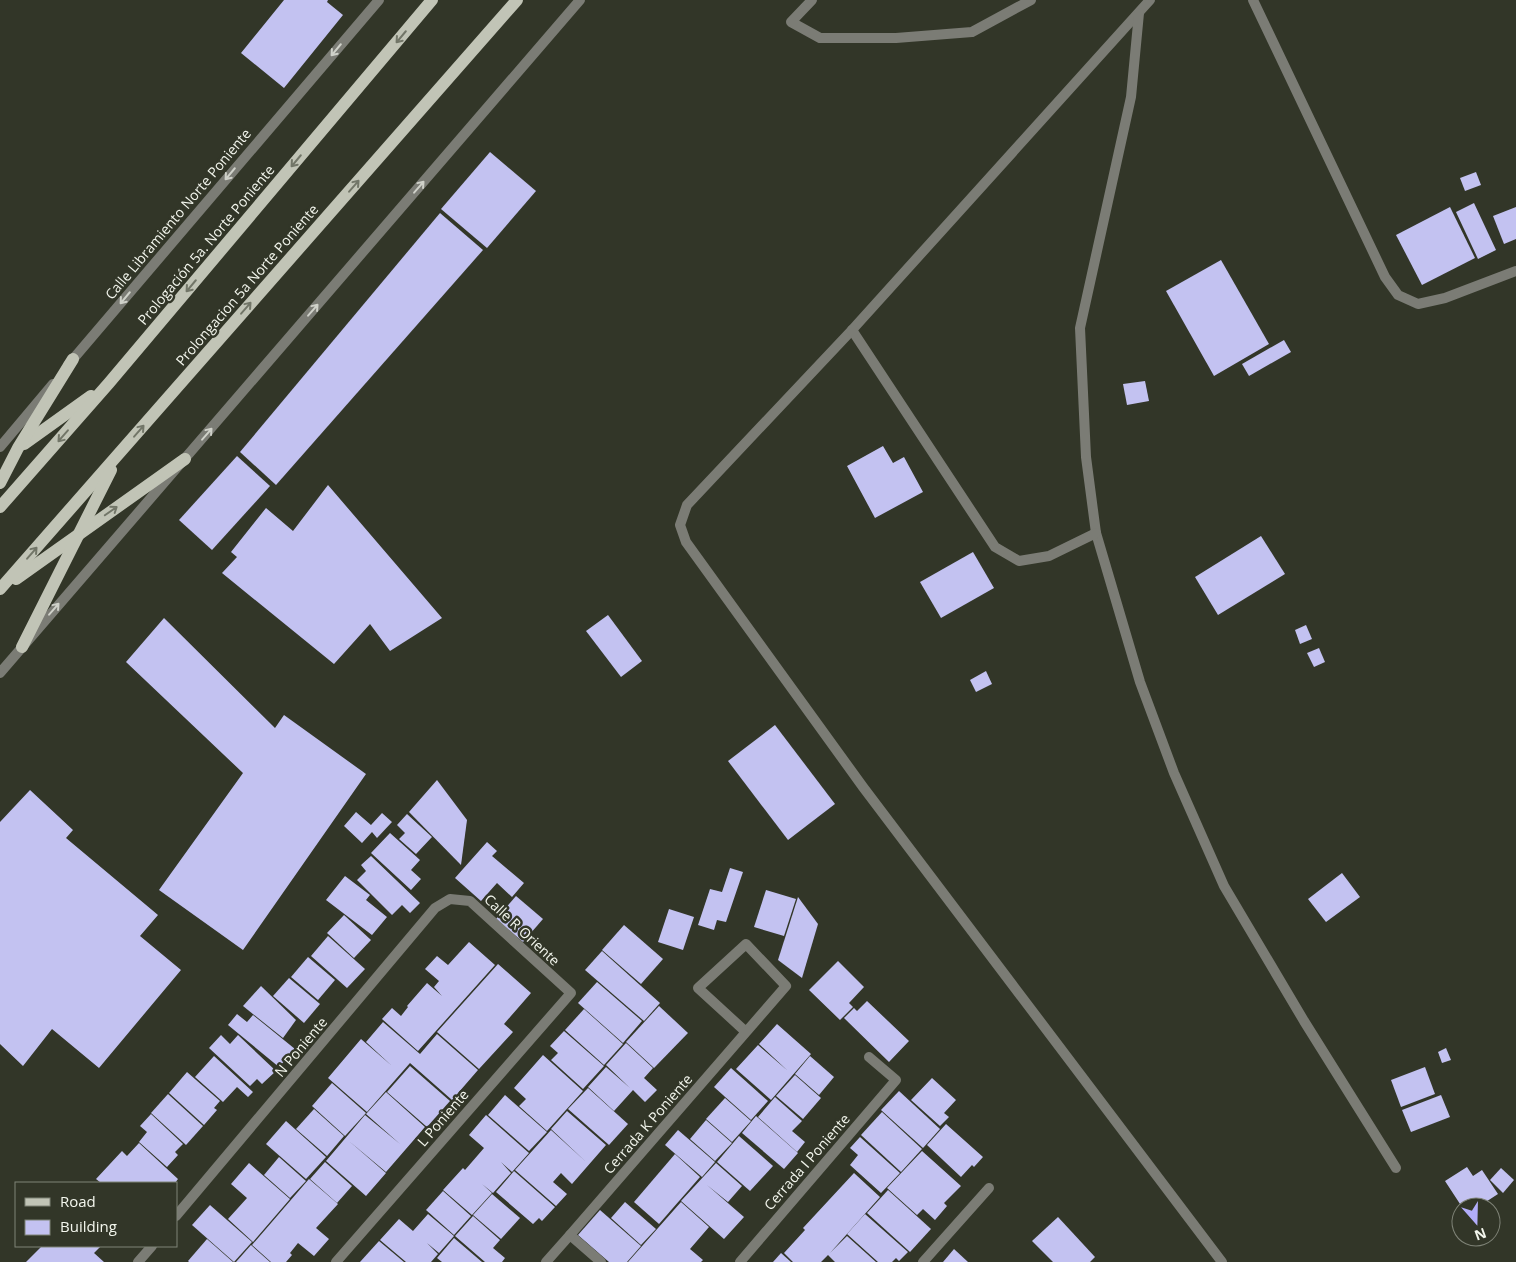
<svg xmlns="http://www.w3.org/2000/svg" width="1516" height="1262" viewBox="0 0 1516 1262" font-family="'Open Sans',sans-serif">
<rect width="100%" height="100%" fill="#323628"/>
<g fill="#c3c2f1">
<polygon points="284,0 328,0 327,2 343,15 284,88 241,53"/>
<polygon points="490,152 536,191 487,248 441,209"/>
<polygon points="1476,172 1481,185 1465,191 1460,178"/>
<polygon points="1474,203 1496,250 1478,259 1456,212"/>
<polygon points="1450,207 1475,258 1422,285 1396,235"/>
<polygon points="1516,207 1516,239 1504,244 1493,216"/>
<polygon points="440,213 483,250 276,485 240,452"/>
<polygon points="1221,260 1269,344 1214,376 1166,291"/>
<polygon points="1284,340 1291,352 1249,376 1242,364"/>
<polygon points="1145,381 1149,401 1127,405 1123,384"/>
<polygon points="883,446 893,463 904,457 923,492 875,518 847,466"/>
<polygon points="237,456 270,486 212,550 179,520"/>
<polygon points="328,485 442,618 390,651 370,624 334,664 222,573 237,557 231,552 266,508 293,531"/>
<polygon points="1261,536 1285,574 1218,615 1195,577"/>
<polygon points="973,552 994,588 941,618 920,582"/>
<polygon points="608,615 642,661 621,677 586,631"/>
<polygon points="164,618 275,728 284,715 366,774 243,950 159,890 243,773 126,662"/>
<polygon points="1306,625 1312,639 1300,644 1295,630"/>
<polygon points="1319,648 1325,662 1314,667 1307,653"/>
<polygon points="986,671 992,684 976,692 970,680"/>
<polygon points="775,725 835,804 788,840 728,761"/>
<polygon points="437,780 467,820 461,865 409,812"/>
<polygon points="30,790 73,830 66,838 158,915 140,936 181,970 99,1068 52,1029 23,1066 0,1044 0,822"/>
<polygon points="356,812 371,825 382,813 392,822 377,838 372,832 362,843 344,826"/>
<polygon points="407,814 432,837 416,854 399,839 405,833 397,825"/>
<polygon points="390,833 420,860 411,870 421,879 411,890 371,853"/>
<polygon points="487,842 497,851 492,856 524,883 512,897 497,883 481,901 455,878"/>
<polygon points="371,856 420,903 410,913 402,905 392,915 357,880 366,871 361,865"/>
<polygon points="730,868 743,872 726,922 717,920 714,930 698,925 710,889 722,892"/>
<polygon points="1342,873 1360,897 1326,922 1308,899"/>
<polygon points="345,876 370,895 366,900 387,917 372,935 326,900"/>
<polygon points="766,890 796,899 784,936 754,927"/>
<polygon points="516,896 543,919 523,942 496,919"/>
<polygon points="798,897 818,924 802,978 778,960"/>
<polygon points="669,909 694,917 683,950 658,942"/>
<polygon points="344,915 371,940 354,958 327,933"/>
<polygon points="624,925 663,959 641,984 602,950"/>
<polygon points="328,936 365,969 347,988 311,956"/>
<polygon points="469,942 495,965 418,1051 382,1019 392,1008 401,1016 408,1007 407,1006 427,983 442,996 434,987 439,981 425,969 437,956 448,965"/>
<polygon points="602,951 660,1003 644,1021 585,970"/>
<polygon points="308,957 335,980 318,1000 291,977"/>
<polygon points="838,961 864,987 849,1003 853,1007 840,1020 809,990"/>
<polygon points="498,964 531,993 504,1024 513,1032 479,1069 437,1032"/>
<polygon points="289,978 320,1004 304,1023 273,996"/>
<polygon points="597,982 642,1021 623,1043 578,1003"/>
<polygon points="261,986 296,1020 283,1038 243,1006"/>
<polygon points="867,1001 909,1041 889,1062 844,1018 854,1008 857,1011"/>
<polygon points="659,1006 688,1033 654,1068 626,1042"/>
<polygon points="584,1009 623,1044 604,1065 565,1030"/>
<polygon points="237,1014 247,1022 253,1015 295,1049 279,1067 228,1025"/>
<polygon points="383,1022 420,1054 437,1034 478,1070 452,1100 410,1063 367,1112 328,1078 361,1039 392,1066 366,1042"/>
<polygon points="777,1024 811,1054 771,1100 736,1069 758,1045 788,1071 759,1044"/>
<polygon points="564,1031 604,1066 583,1089 551,1060 558,1053 550,1046"/>
<polygon points="221,1035 230,1044 238,1035 276,1071 262,1084 257,1079 250,1086 209,1048"/>
<polygon points="626,1043 653,1068 644,1078 657,1090 645,1102 633,1090 614,1111 588,1087 606,1067 630,1088 606,1065"/>
<polygon points="1446,1048 1451,1060 1442,1063 1438,1052"/>
<polygon points="543,1055 583,1091 547,1131 519,1106 526,1099 514,1088"/>
<polygon points="214,1056 253,1092 248,1097 237,1087 223,1102 195,1077"/>
<polygon points="810,1056 834,1077 819,1095 795,1074"/>
<polygon points="410,1066 450,1101 427,1127 387,1092"/>
<polygon points="1425,1067 1435,1094 1401,1107 1391,1080"/>
<polygon points="731,1068 768,1101 751,1120 714,1087"/>
<polygon points="187,1072 220,1101 214,1108 217,1110 204,1125 169,1093"/>
<polygon points="795,1075 821,1098 803,1119 776,1096"/>
<polygon points="932,1078 956,1100 944,1113 949,1117 940,1126 911,1100"/>
<polygon points="332,1083 366,1113 345,1136 312,1106"/>
<polygon points="588,1088 628,1124 609,1145 568,1109"/>
<polygon points="899,1091 940,1129 923,1148 881,1110"/>
<polygon points="386,1092 425,1127 386,1172 349,1141 386,1173 366,1196 326,1161 365,1115 400,1144 366,1114"/>
<polygon points="168,1094 203,1126 186,1145 151,1113"/>
<polygon points="505,1095 547,1132 529,1151 488,1115"/>
<polygon points="1441,1095 1450,1117 1411,1132 1402,1110"/>
<polygon points="775,1097 802,1121 792,1131 805,1142 797,1152 758,1117"/>
<polygon points="725,1098 751,1121 732,1142 706,1119"/>
<polygon points="314,1109 344,1136 327,1156 296,1129"/>
<polygon points="567,1111 606,1145 572,1184 561,1173 553,1182 567,1194 556,1206 515,1170 551,1130 585,1161 551,1129"/>
<polygon points="882,1112 922,1149 901,1172 861,1135"/>
<polygon points="151,1114 183,1144 175,1152 178,1155 167,1167 139,1142 147,1132 140,1126"/>
<polygon points="486,1115 529,1153 512,1172 501,1162 511,1173 493,1193 482,1184 492,1193 472,1215 443,1190 463,1168 465,1170 484,1148 469,1135"/>
<polygon points="756,1116 798,1153 784,1169 742,1133"/>
<polygon points="706,1120 732,1143 715,1161 690,1139"/>
<polygon points="286,1121 326,1157 306,1179 266,1144"/>
<polygon points="946,1124 983,1157 974,1167 972,1165 961,1177 927,1145"/>
<polygon points="678,1130 715,1162 702,1177 665,1145"/>
<polygon points="739,1136 773,1166 750,1191 717,1162"/>
<polygon points="860,1137 900,1173 881,1193 850,1165 858,1155 850,1148"/>
<polygon points="139,1143 178,1179 175,1183 101,1183 96,1179 122,1151 127,1156"/>
<polygon points="922,1151 961,1186 944,1203 947,1206 935,1220 923,1209 917,1215 887,1188"/>
<polygon points="675,1154 700,1177 659,1224 634,1202"/>
<polygon points="279,1157 306,1181 290,1198 264,1175"/>
<polygon points="325,1162 352,1186 337,1203 310,1179"/>
<polygon points="249,1163 290,1199 253,1242 228,1219 247,1198 231,1184"/>
<polygon points="716,1163 742,1186 728,1202 707,1185 744,1217 724,1239 681,1201"/>
<polygon points="1467,1167 1473,1176 1482,1170 1498,1194 1478,1207 1462,1207 1445,1181"/>
<polygon points="1501,1168 1514,1180 1503,1193 1490,1180"/>
<polygon points="514,1171 555,1207 542,1221 539,1218 533,1224 496,1192"/>
<polygon points="854,1173 880,1197 830,1253 847,1236 876,1262 835,1262 828,1255 821,1262 793,1262 784,1253 805,1230 803,1228"/>
<polygon points="309,1179 338,1204 316,1228 329,1239 314,1256 298,1243 290,1253 292,1255 286,1262 271,1262 252,1245"/>
<polygon points="888,1190 931,1229 910,1252 867,1213"/>
<polygon points="443,1191 471,1216 454,1235 426,1210"/>
<polygon points="492,1194 520,1218 501,1239 473,1215"/>
<polygon points="625,1202 656,1229 641,1245 611,1218"/>
<polygon points="681,1202 709,1227 690,1249 703,1260 701,1262 628,1262"/>
<polygon points="210,1205 252,1242 234,1262 192,1225"/>
<polygon points="600,1210 641,1246 627,1262 609,1262 578,1235"/>
<polygon points="428,1214 454,1236 439,1253 427,1243 438,1254 431,1262 406,1262 380,1240 399,1219 413,1231"/>
<polygon points="865,1214 908,1252 899,1261 896,1258 892,1262 878,1262 847,1234"/>
<polygon points="473,1216 500,1240 493,1248 505,1258 502,1262 485,1262 455,1236"/>
<polygon points="1058,1217 1095,1257 1090,1262 1053,1262 1032,1241"/>
<polygon points="454,1238 482,1262 442,1262 437,1258"/>
<polygon points="207,1239 233,1262 189,1262 188,1261"/>
<polygon points="379,1241 404,1262 360,1262"/>
<polygon points="251,1245 270,1262 236,1262"/>
<polygon points="42,1246 101,1246 94,1253 104,1262 26,1262"/>
<polygon points="954,1249 968,1262 943,1262"/>
<polygon points="781,1253 791,1262 773,1262"/>
</g>
<g fill="none" stroke-linecap="round" stroke-linejoin="round">
<g stroke="#7b7c75" stroke-width="10">
<polyline points="812,0 791,22 820,38 896,38 972,32 1031,0"/>
<polyline points="1150,0 852,330 687,505 680,525 686,542 863,787 1222,1262"/>
<polyline points="1253,0 1385,277 1398,295 1418,304 1445,298 1516,271"/>
<polyline points="1139,13 1131,97 1080,328 1086,457 1096,533 1140,682 1174,773 1224,886 1304,1021 1396,1168"/>
<polyline points="852,330 995,547 1019,561 1049,556 1096,533"/>
<polyline points="176,1216 435,908 450,899 470,901 571,993 336,1262"/>
<polyline points="570,1235 601,1262"/>
<polyline points="138,1262 152,1246"/>
<polyline points="546,1262 570,1235 786,986 746,944 698,988 746,1032"/>
<polyline points="740,1262 896,1080 869,1057"/>
<polyline points="923,1262 989,1188"/>
</g>
<g stroke="#7b7c75" stroke-width="10">
<polyline points="68,365 379,0"/>
<polyline points="0,447 53,384"/>
<polyline points="0,673 580,0"/>
</g>
<g stroke="#c1c4b6" stroke-width="12">
<polyline points="24,444 91,396"/>
<polyline points="0,483 18,448 73,359"/>
<polyline points="0,507 109,383 432,0"/>
<polyline points="16,579 185,459"/>
<polyline points="0,589 517,0"/>
<polyline points="22,647 111,470"/>
</g>
</g>
<defs><path id="oneway-shaft" d="M-6 0H5M1.5-3L5.5 0L1.5 3" fill="none" stroke-width="1.6" stroke-linecap="round" stroke-linejoin="round" transform="scale(1.25)"/></defs>
<g stroke="#727668">
<use href="#oneway-shaft" transform="translate(401 37) rotate(130)"/>
<use href="#oneway-shaft" transform="translate(296 161) rotate(130)"/>
<use href="#oneway-shaft" transform="translate(354 186) rotate(-49)"/>
<use href="#oneway-shaft" transform="translate(191 286) rotate(130)"/>
<use href="#oneway-shaft" transform="translate(246 308) rotate(-49)"/>
<use href="#oneway-shaft" transform="translate(139 431) rotate(-49)"/>
<use href="#oneway-shaft" transform="translate(63 436) rotate(131)"/>
<use href="#oneway-shaft" transform="translate(111 511) rotate(-35)"/>
<use href="#oneway-shaft" transform="translate(32 553) rotate(-49)"/>
</g>
<g stroke="#cfd1c9">
<use href="#oneway-shaft" transform="translate(336 50) rotate(130)"/>
<use href="#oneway-shaft" transform="translate(230 174) rotate(130)"/>
<use href="#oneway-shaft" transform="translate(419 187) rotate(-49)"/>
<use href="#oneway-shaft" transform="translate(125 298) rotate(130)"/>
<use href="#oneway-shaft" transform="translate(313 310) rotate(-49)"/>
<use href="#oneway-shaft" transform="translate(207 434) rotate(-49)"/>
<use href="#oneway-shaft" transform="translate(54 609) rotate(-49)"/>
</g>
<g text-anchor="middle" stroke-width="5" stroke-linejoin="round" paint-order="stroke">
<g font-size="14" fill="#f3f6ed" stroke="#323628">
<text transform="translate(178 214) rotate(-50)" y="5">Calle Libramiento Norte Poniente</text>
<text transform="translate(206 245) rotate(-50)" y="5">Prologación 5a. Norte Poniente</text>
<text transform="translate(247 285) rotate(-49)" y="5">Prolongacion 5a Norte Poniente</text>
<text transform="translate(522 930) rotate(43)" y="5">Calle R Oriente</text>
<text transform="translate(301 1047) rotate(-50)" y="5">N Poniente</text>
<text transform="translate(443 1118) rotate(-49)" y="5">L Poniente</text>
<text transform="translate(648 1124) rotate(-49)" y="5">Cerrada K Poniente</text>
<text transform="translate(807 1162) rotate(-49)" y="5">Cerrada I Poniente</text>
</g>
</g>
<rect x="15" y="1182" width="162" height="65" fill="#323628" stroke="#7f8377"/>
<rect x="25" y="1198" width="25" height="8" fill="#c1c4b6" stroke="#7f8377"/>
<text x="60" y="1207" font-size="15" fill="#f3f6ed">Road</text>
<rect x="25" y="1220" width="25" height="15" fill="#c3c2f1" stroke="#7f8377"/>
<text x="60" y="1232" font-size="15" fill="#f3f6ed">Building</text>
<g transform="translate(1476 1222) rotate(160)"><circle r="24" fill="#323628" stroke="#7f8377"/>
<path d="M0-4L9 19L0 12L-9 19Z" fill="#b2adfa"/>
<text y="-8" font-size="14" font-weight="bold" text-anchor="middle" fill="#f3f6ed">N</text>
</g>
</svg>
